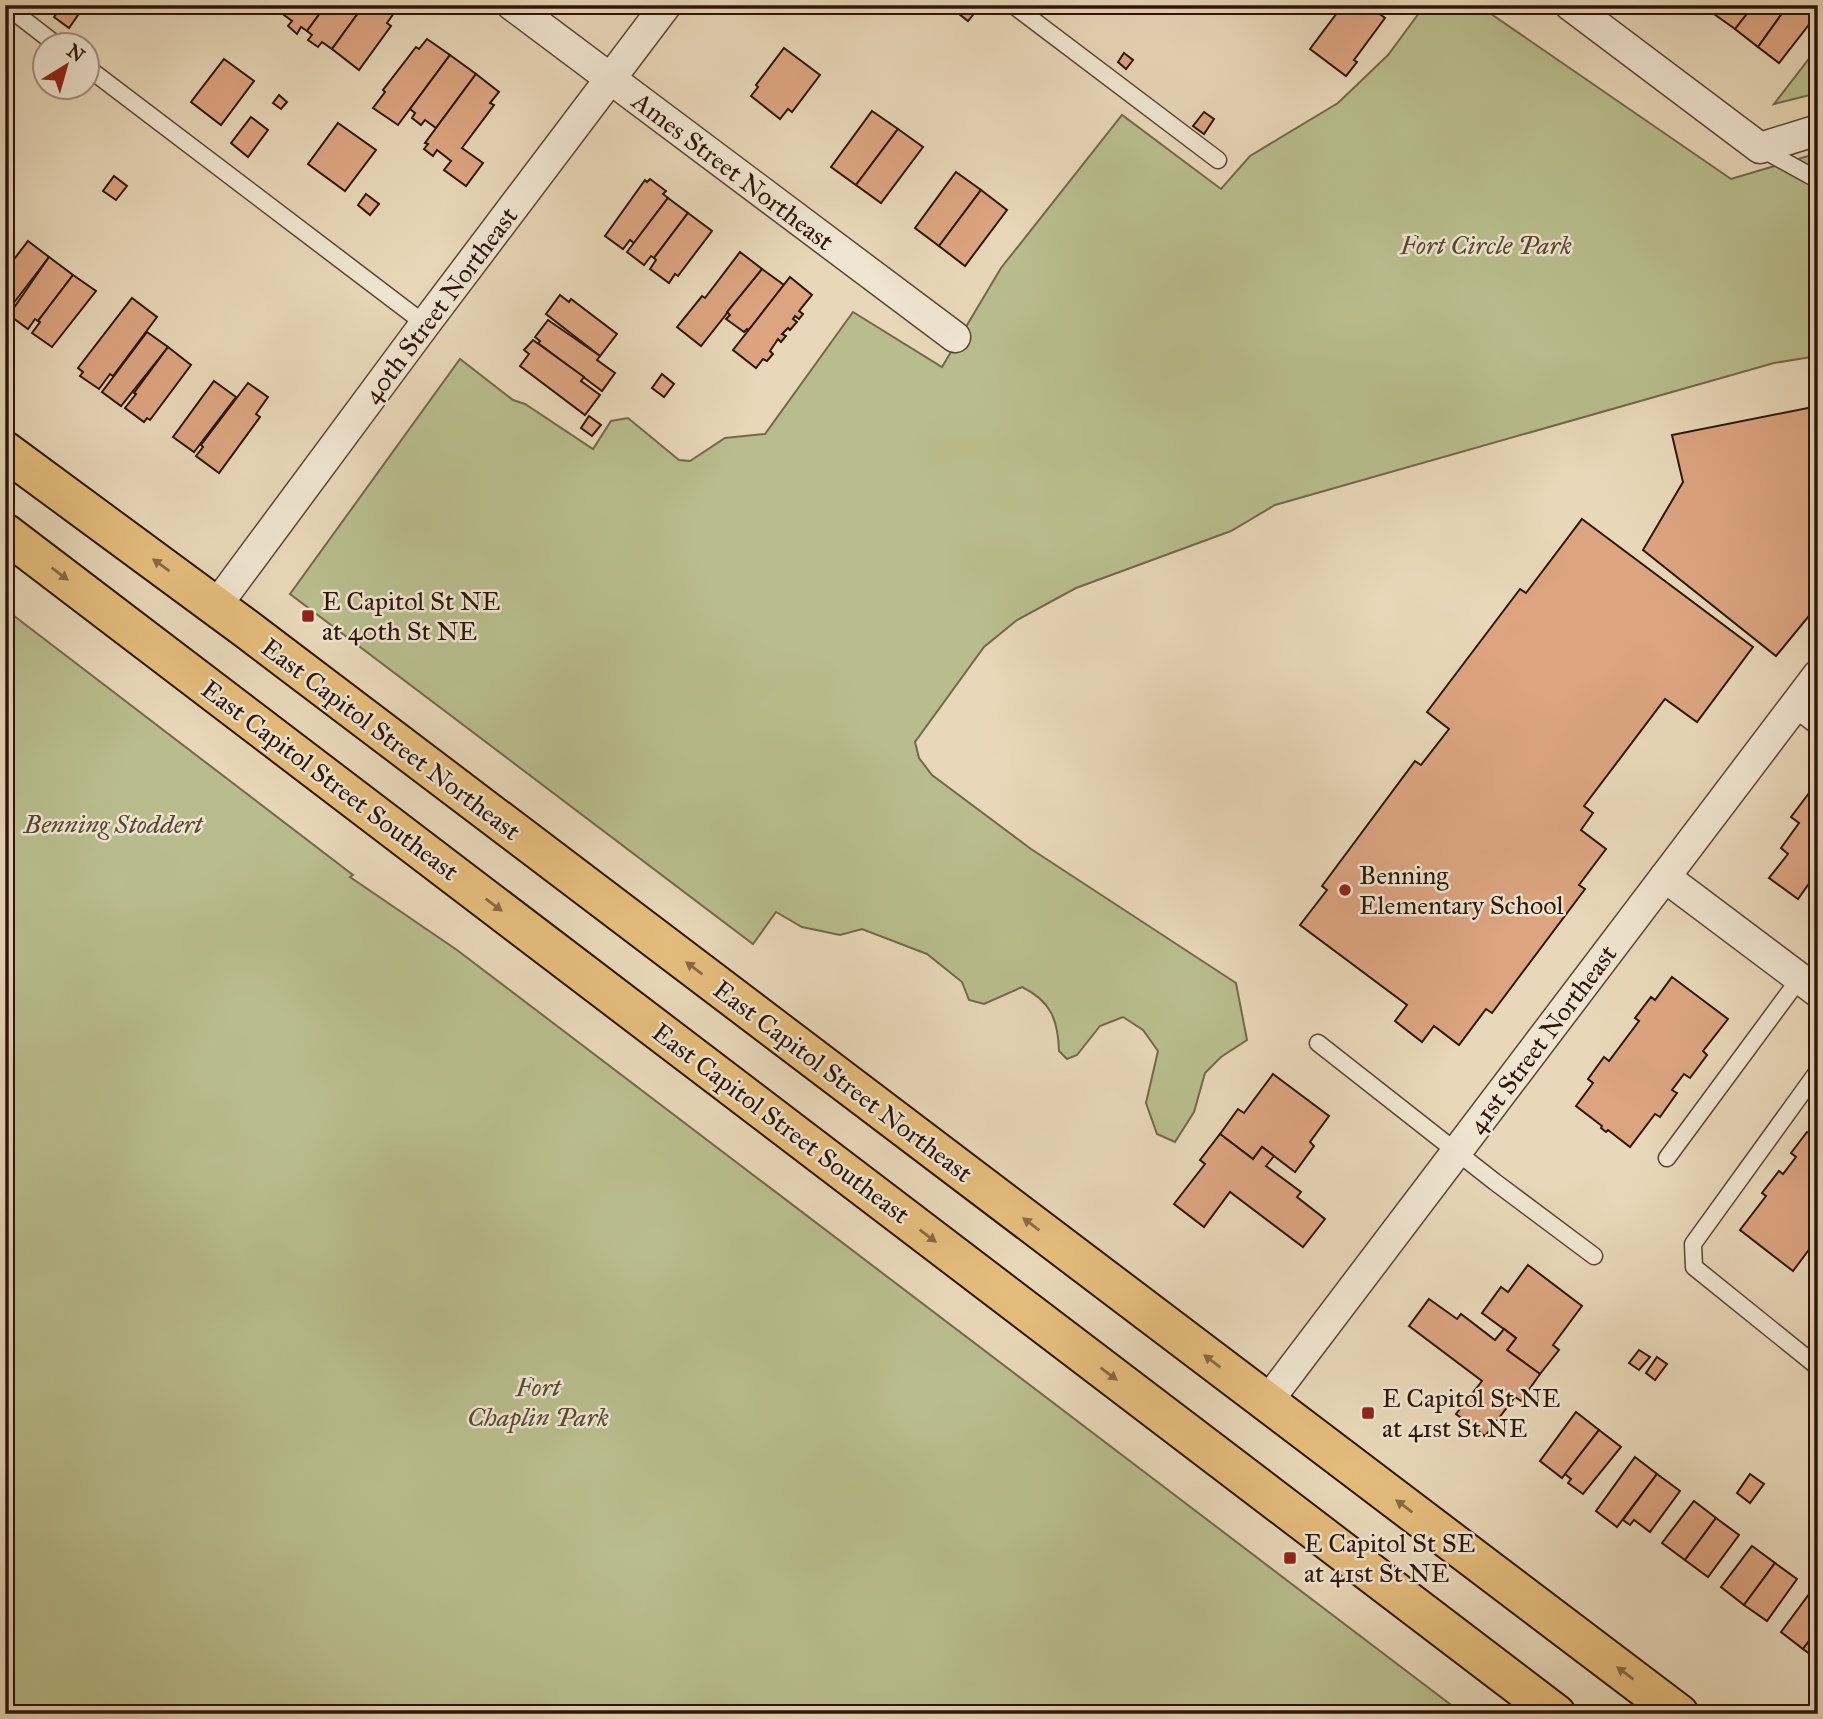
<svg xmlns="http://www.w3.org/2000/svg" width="1823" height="1719" viewBox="0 0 1823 1719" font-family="'IM FELL Great Primer',serif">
<rect width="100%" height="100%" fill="#e8d7b8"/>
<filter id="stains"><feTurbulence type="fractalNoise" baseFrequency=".00286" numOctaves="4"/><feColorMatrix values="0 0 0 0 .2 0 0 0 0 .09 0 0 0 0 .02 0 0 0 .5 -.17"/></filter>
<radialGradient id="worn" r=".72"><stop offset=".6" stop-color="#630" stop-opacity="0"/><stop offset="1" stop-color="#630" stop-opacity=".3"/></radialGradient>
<g fill="#b9bd8d" stroke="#74684c" stroke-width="2">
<path d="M 1425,5 L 1478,5 L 1731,179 L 1818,153 L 1818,356 L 1774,363 L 1275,505 L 1231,531 L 1076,588 L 1017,620 L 984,647 L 915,742 L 919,758 L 932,775 L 1031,849 L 1236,983 L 1247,1040 L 1221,1057 L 1205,1073 L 1194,1112 L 1175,1142 L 1157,1134 L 1146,1103 L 1158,1051 L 1143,1030 L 1123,1017 L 1100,1026 L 1077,1055 L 1067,1059 L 1059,1051 C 1058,1020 1051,1001 1022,987 L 984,1004 L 969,1000 L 962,982 L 927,954 L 862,929 L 840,935 L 802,927 L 776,912 L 753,944 L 290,594 L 460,359 L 513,400 L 525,404 L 593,449 L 611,421 L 628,418 L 679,460 L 690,461 L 725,438 L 765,434 L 853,312 L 942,367 L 1001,268 L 1122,115 L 1221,189 L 1250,156 L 1338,103 L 1388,55 Z"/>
<polygon points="1818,47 1818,93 1774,104"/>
<polygon points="5,609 353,875 350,877 457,950 1463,1714 5,1714"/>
</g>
<g fill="#dca481" stroke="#2e140a" stroke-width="2">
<polygon points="63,5 78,15 69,28 54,17"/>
<polygon points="285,5 326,5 307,31 301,27 297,34 288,26 292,21 280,12"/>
<polygon points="326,5 364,5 332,49 322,42 318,47 308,40 312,35 307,31"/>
<polygon points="364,5 384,5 394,13 387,23 391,26 359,70 332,49"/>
<polygon points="958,5 969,5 976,11 968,21 954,10"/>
<polygon points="1343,5 1368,5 1385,18 1354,60 1357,62 1346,76 1310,49"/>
<polygon points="1721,5 1754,5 1735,29 1714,14"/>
<polygon points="1754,5 1788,5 1758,47 1735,29"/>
<polygon points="1788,5 1818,5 1818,13 1779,63 1758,47"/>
<polygon points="427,39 450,55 398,125 373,108 385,92 383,90 416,47 419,49"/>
<polygon points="784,48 820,75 792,112 788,109 780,119 751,96 758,87 756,85"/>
<polygon points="1124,53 1133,60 1126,69 1118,62"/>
<polygon points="450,55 476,74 436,128 425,120 421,125 412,118 415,113 410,109"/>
<polygon points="224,59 254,81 221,125 191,102"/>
<polygon points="476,74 499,92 490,103 494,105 462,148 483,163 466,186 444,170 451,161 437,150 433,156 424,149 428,144 425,143"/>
<polygon points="279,95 287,102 281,109 273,103"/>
<polygon points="872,111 898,129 856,185 831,167"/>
<polygon points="1204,112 1214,119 1204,134 1193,126"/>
<polygon points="251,117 268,130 248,157 231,143"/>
<polygon points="338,123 376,150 345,191 308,164"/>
<polygon points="898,129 923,147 881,203 856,185"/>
<polygon points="956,172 981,190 939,246 915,228"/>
<polygon points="114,176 127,186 116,200 103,191"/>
<polygon points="650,179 666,191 663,194 668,198 634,243 630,240 623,249 605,236 645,180 647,182"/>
<polygon points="981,190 1007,210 965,266 939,246"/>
<polygon points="366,194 379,204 370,215 358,205"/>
<polygon points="668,198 688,213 654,258 651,256 644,265 627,252"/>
<polygon points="688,213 712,231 678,276 675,274 669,283 650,269 656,260 654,258"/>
<polygon points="28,241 49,257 6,313 5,271"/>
<polygon points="740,252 762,269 701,346 677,327 702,296 705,298"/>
<polygon points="49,257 73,275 38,321 35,319 28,329 9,315"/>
<polygon points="762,269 784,285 749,330 747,329 744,332 726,319 730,315 727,312"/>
<polygon points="73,275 96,291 52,347 32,333 40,322 38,321"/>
<polygon points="790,277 812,295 799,311 803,314 799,319 795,316 793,319 797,322 790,330 788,328 782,334 786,336 781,342 778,339 770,351 773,354 767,361 763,359 756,368 733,350"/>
<polygon points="560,295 569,302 571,299 617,334 600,356 546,314"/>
<polygon points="132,298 157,317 113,376 110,374 99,389 80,376 83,372 78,368"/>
<polygon points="548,320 600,356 597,360 615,373 602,391 538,343 540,341 535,337"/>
<polygon points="147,332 168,347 121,406 102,392"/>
<polygon points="533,340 584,377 581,381 600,395 585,415 520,366 529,354 524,350"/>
<polygon points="168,347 191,365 150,420 147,418 144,422 125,408 136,394 134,393"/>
<polygon points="662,374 674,384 664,397 652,388"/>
<polygon points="214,381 236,397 194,452 173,437"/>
<polygon points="248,383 268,397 256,414 260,417 219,473 196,456 203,447 201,445"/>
<polygon points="1818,406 1818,605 1776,656 1643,550 1683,482 1672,435"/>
<polygon points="589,416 601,425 592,436 581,428"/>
<polygon points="1582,519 1753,647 1697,722 1665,699 1584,806 1593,813 1581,830 1606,849 1579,885 1585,889 1492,1013 1486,1009 1459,1045 1434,1026 1422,1042 1395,1021 1407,1005 1300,925 1327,890 1322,886 1415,761 1421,765 1449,729 1427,712 1520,589 1526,593"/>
<polygon points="1812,789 1818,793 1818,893 1808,885 1798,899 1769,878 1788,854 1781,848 1799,823 1791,817"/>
<polygon points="1672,977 1728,1019 1703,1051 1707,1055 1690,1078 1684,1074 1672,1090 1677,1093 1660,1117 1655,1114 1630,1147 1608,1130 1606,1132 1601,1128 1602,1126 1576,1106 1593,1083 1588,1079 1604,1057 1609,1061 1639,1021 1635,1018 1651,997 1655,1000"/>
<polygon points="1273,1074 1329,1116 1310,1142 1314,1146 1295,1172 1262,1147 1253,1159 1220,1134 1238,1109 1244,1113"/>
<polygon points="1818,1127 1818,1251 1811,1247 1793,1271 1740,1230 1766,1196 1762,1193 1779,1171 1783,1174 1796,1157 1791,1153 1807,1132 1812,1135"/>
<polygon points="1220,1134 1253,1159 1262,1147 1274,1156 1266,1166 1301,1192 1297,1197 1325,1219 1303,1247 1230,1192 1204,1227 1174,1204 1205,1164 1200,1160"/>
<polygon points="1528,1265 1582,1306 1553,1345 1559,1350 1540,1374 1507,1350 1516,1338 1482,1313 1501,1287 1508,1292"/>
<polygon points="1429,1299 1457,1319 1461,1314 1495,1340 1504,1329 1516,1338 1507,1350 1540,1374 1521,1401 1515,1397 1485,1436 1456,1414 1482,1381 1409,1326"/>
<polygon points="1639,1350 1650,1357 1639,1370 1629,1363"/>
<polygon points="1657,1357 1667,1364 1655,1380 1646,1373"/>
<polygon points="1576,1412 1599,1430 1562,1478 1540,1461"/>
<polygon points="1599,1430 1621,1447 1583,1494 1568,1483 1571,1479 1565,1474"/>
<polygon points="1635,1457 1657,1474 1617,1527 1596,1511"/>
<polygon points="1657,1474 1680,1491 1650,1532 1634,1520 1630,1525 1623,1520"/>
<polygon points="1750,1474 1764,1484 1750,1503 1737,1493"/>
<polygon points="1694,1501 1716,1518 1685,1560 1662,1543"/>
<polygon points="1716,1518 1739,1535 1708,1577 1685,1560"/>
<polygon points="1752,1546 1775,1563 1744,1605 1721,1587"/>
<polygon points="1775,1563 1797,1579 1767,1621 1744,1605"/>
<polygon points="1818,1582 1818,1629 1803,1649 1781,1632"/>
<polygon points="1818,1629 1818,1660 1803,1649"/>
</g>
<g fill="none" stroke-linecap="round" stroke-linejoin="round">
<g stroke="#5c4536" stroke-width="19">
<g id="lane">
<polyline points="5,5 58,46"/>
<polyline points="1013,5 1218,160"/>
<polyline points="88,68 425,324"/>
<polyline points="1760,148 1818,180"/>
<polyline points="1793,708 1818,727"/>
<polyline points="1318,1043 1495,1182 1594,1256"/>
<polyline points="1818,1071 1693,1244 1694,1267 1818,1367"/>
<polyline points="1667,1158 1800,978"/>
</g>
</g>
<g stroke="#5c4536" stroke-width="33">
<g id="street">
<polyline points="512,5 955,337"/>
<polyline points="1570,5 1760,148 1818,130"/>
<polyline points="216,606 425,324 666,5"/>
<polyline points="1665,877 1818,992"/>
<polyline points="1267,1402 1818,675"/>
</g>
</g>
<g stroke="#2e140a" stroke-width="42">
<g id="primary">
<polyline points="5,451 248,630 1679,1714"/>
<polyline points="5,533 1556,1714"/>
</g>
</g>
<use href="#lane" stroke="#f0e5d1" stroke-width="16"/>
<use href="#street" stroke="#f0e5d1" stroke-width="30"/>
<use href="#primary" stroke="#e4bc7c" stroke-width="38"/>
</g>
<defs><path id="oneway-solid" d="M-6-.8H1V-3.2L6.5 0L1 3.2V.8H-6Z" transform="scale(1.75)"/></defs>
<g fill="#896843">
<use href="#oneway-solid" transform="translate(161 565) rotate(-144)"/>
<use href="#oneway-solid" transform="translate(60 574) rotate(37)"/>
<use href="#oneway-solid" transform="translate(494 905) rotate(37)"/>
<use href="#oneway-solid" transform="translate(694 968) rotate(-143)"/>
<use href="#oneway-solid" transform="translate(1031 1224) rotate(-143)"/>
<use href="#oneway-solid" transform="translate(928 1236) rotate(37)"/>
<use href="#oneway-solid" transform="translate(1212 1361) rotate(-143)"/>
<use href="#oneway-solid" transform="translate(1109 1374) rotate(37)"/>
<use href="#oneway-solid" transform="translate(1404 1506) rotate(-143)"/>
<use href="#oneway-solid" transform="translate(1625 1673) rotate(-143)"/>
</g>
<g fill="#8f2418" stroke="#f0e5d1" stroke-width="2.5">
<rect x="301" y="609" width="14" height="14" rx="3.5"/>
<circle cx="1345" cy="890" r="7"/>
<rect x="1361" y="1406" width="14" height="14" rx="3.5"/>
<rect x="1283" y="1551" width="14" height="14" rx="3.5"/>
</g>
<g text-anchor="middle" stroke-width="5" stroke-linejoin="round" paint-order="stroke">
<g font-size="26" fill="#2e140a" stroke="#f0e5d1">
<text transform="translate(733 171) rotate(37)" y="9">Ames Street Northeast</text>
<text transform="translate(440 305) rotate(-53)" y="9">40th Street Northeast</text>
<text transform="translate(391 739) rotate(37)" y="9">East Capitol Street Northeast</text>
<text transform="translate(330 780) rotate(37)" y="9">East Capitol Street Southeast</text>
<text transform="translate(1542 1039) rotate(-53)" y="9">41st Street Northeast</text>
<text transform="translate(843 1081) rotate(37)" y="9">East Capitol Street Northeast</text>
<text transform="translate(781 1123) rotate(37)" y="9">East Capitol Street Southeast</text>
</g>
<g font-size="26" font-style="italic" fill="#584731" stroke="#f0e5d1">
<text x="1486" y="254">Fort Circle Park</text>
<text x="113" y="833">Benning Stoddert</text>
<text x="538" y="1396">Fort<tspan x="538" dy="30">Chaplin Park</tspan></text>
</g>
<g font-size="26" fill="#2e140a" stroke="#f0e5d1" text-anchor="start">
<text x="322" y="610">E Capitol St NE<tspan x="322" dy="30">at 40th St NE</tspan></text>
<text x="1359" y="884">Benning<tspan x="1359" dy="30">Elementary School</tspan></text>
<text x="1382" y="1407">E Capitol St NE<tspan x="1382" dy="30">at 41st St NE</tspan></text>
<text x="1304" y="1552">E Capitol St SE<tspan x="1304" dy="30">at 41st St NE</tspan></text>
</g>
</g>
<rect width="1823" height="1719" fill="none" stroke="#e8d7b8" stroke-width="28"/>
<rect x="7" y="7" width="1809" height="1705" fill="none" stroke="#2e140a" stroke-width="3.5"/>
<rect x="14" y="14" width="1795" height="1691" fill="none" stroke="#2e140a" stroke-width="2"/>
<g transform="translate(66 66) rotate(37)"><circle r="33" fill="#f0e5d1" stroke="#a29181" stroke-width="2"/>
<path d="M0-5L12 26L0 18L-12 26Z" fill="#8f2418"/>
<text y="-10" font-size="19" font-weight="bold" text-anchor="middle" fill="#2e140a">N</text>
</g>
<rect width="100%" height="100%" filter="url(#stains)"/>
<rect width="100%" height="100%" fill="url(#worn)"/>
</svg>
